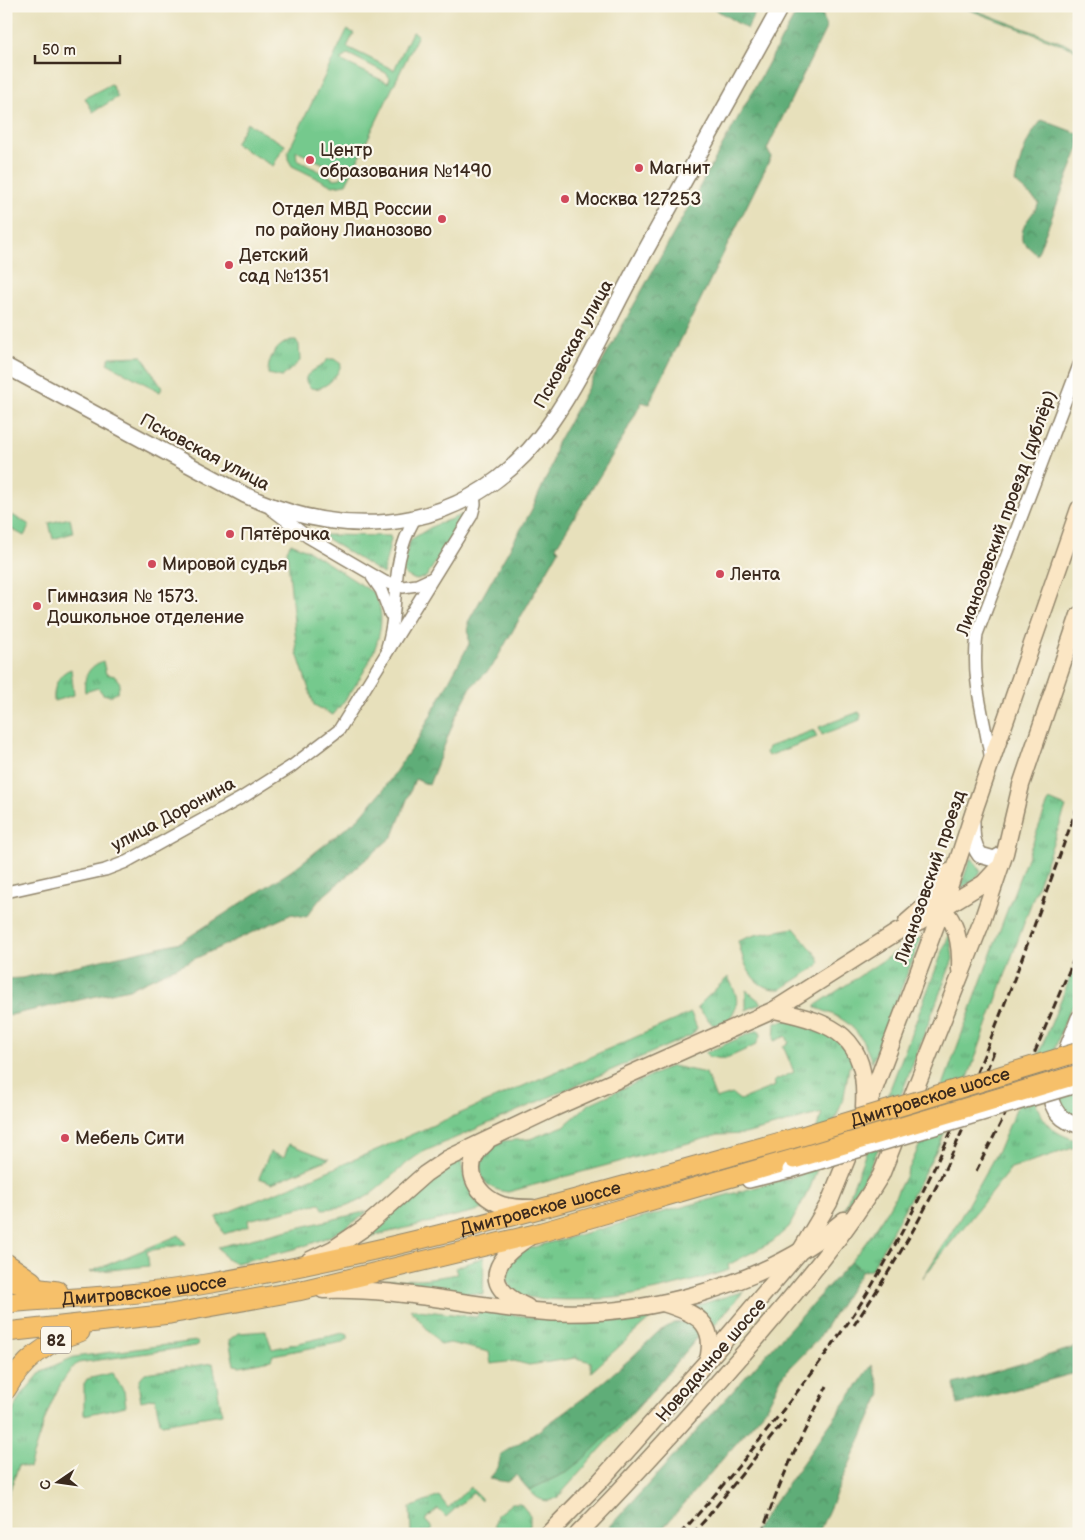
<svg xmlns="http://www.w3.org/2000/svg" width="1085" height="1540" viewBox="0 0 1085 1540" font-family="'Balsamiq Sans',sans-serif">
<defs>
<pattern id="grass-tufts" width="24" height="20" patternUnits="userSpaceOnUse" patternTransform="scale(1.25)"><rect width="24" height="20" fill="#74c98d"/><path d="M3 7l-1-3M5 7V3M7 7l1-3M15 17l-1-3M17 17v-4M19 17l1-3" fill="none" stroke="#60a373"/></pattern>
<pattern id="forest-crowns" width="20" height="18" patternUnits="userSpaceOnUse" patternTransform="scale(1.25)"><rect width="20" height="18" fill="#5fad78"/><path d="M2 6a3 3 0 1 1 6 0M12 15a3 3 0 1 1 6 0" fill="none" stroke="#508d62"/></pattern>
</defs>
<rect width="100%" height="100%" fill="#fbf7ec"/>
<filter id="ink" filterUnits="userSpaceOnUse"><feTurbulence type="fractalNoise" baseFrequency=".02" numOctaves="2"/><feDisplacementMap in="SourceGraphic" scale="10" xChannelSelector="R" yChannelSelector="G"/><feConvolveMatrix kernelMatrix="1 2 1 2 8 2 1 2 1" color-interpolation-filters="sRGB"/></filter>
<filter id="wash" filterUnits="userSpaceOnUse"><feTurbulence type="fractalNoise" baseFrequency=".0096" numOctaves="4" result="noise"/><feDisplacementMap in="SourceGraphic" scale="20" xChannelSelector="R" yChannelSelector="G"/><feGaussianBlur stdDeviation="1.12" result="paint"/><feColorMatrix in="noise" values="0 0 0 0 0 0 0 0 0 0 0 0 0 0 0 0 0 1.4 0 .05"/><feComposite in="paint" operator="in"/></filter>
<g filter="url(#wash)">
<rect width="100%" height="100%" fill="#e7e0bb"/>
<g fill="url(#grass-tufts)" stroke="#587a56">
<polygon points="959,6 964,6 1079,49 1079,51"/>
<polygon points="111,84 118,97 93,112 85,98"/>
<path d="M 291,340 L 296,340 L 299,345 L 300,361 L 282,377 L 268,374 C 268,358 275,346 291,340 Z"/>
<polygon points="142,356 162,388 160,392 107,363 110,357"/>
<path d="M 329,359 L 334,359 L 341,364 C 339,375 324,392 311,388 C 297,375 315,371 323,364 C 325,362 326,360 329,359 Z"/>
<polygon points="467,513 426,577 416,580 405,575 402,570 410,540 433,526"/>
<polygon points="12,515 30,525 24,536 6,526"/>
<polygon points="70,518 73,533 53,539 49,523"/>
<polygon points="321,535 390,536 391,539 383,574"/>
<path d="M 291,543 L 309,551 L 374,593 C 397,631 357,686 333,715 L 314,705 L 297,653 L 287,550 Z"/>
<path d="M 103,661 L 106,674 L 115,676 L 120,683 L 118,691 L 111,696 L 103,694 L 98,688 L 85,692 C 83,677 88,667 103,661 Z"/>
<path d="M 71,669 L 74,695 L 54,701 C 53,688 58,673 71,669 Z"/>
<polygon points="859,712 861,715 860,720 822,735 819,727"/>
<polygon points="814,730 817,737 771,755 768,756 766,753 768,747"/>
<path d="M 1049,800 L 1066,807 L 960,1100 L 937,1149 L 871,1270 L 862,1271 L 851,1261 C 909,1194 936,1102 967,1020 C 993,947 1021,873 1049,800 Z"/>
<polygon points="972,858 981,872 972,882 960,889 970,859"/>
<path d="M 794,928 L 818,957 L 820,962 L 818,966 L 781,989 C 752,991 744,964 738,941 L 755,935 Z"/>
<polygon points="950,932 953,959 949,969 891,1121 868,1171 842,1215"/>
<path d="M 918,937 L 921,939 L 872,1062 C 860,1030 849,1019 816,1008 L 816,1005 Z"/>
<path d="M 1079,956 L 1079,998 L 1069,1011 L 1059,1037 L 1036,1105 C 1047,1127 1055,1134 1079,1141 L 1079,1146 L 1011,1168 L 922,1279 L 959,1220 L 1001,1145 Z"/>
<path d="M 728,977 C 738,997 741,1002 728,1021 L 713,1025 L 697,1007 Z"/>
<polygon points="746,990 762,1003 746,1010"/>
<path d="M 691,1013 L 697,1028 L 692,1035 L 423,1152 C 383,1176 375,1207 323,1209 L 320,1203 L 248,1220 L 249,1226 L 224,1234 L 216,1217 L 314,1177 Z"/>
<path d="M 791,1019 L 821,1026 L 848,1051 L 853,1065 L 849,1067 L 844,1096 L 810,1188 L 789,1227 L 772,1242 L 728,1265 L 729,1270 C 694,1281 657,1291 621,1297 C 603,1300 537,1302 521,1295 C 511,1290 504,1280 504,1268 L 519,1251 L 801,1175 L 822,1113 L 745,1134 L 718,1135 L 508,1192 C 482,1189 476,1174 485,1151 L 501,1141 L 530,1139 L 564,1126 L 589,1104 L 672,1066 L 706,1073 L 716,1099 L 732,1094 L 740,1100 L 775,1086 L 774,1081 L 794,1072 L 783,1046 L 789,1043 L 786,1036 L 774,1041 L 775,1023 Z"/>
<polygon points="758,1030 761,1034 756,1045 725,1059 709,1057 705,1053"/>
<polygon points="1079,1091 1079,1117 1067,1113 1057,1098"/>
<polygon points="289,1144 329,1159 272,1183 259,1178 270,1152 284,1157"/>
<path d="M 460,1157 L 466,1185 L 488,1208 L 369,1237 L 371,1230 C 403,1209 427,1178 460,1157 Z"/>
<path d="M 368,1211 C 330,1245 285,1251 236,1263 L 226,1259 L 218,1247 Z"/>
<polygon points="179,1235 186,1244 147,1251 149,1266 90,1272"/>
<path d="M 484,1257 L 483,1294 L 457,1293 L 383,1280 C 409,1280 432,1279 457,1274 L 455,1268 Z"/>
<polygon points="744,1291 713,1327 692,1307"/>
<polygon points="410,1309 477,1317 479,1311 579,1322 652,1317 591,1372 591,1362 576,1358 529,1365 514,1361 491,1364 489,1352 450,1343 441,1345"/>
<polygon points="266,1331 272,1349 343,1333 348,1335 348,1339 343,1342 273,1355 271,1360 240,1366 234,1365 229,1340 238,1333"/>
<path d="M 196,1341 L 199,1344 L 196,1346 L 78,1363 C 53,1382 39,1439 29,1468 L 19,1465 L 6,1501 L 6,1426 L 19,1398 L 42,1371 L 74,1357 Z"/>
<path d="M 213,1363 L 222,1414 L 162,1424 L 160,1422 L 155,1398 L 141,1401 C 139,1390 136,1380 145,1373 Z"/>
<polygon points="112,1373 124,1391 126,1406 84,1415 84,1384 87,1379"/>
<path d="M 649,1395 L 558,1497 C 546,1505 537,1499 529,1490 L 565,1473 Z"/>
<polygon points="470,1487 481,1498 481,1501 473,1493 446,1517 438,1509 425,1520 433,1529 429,1534 411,1534 410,1508 439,1496 448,1508"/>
<polygon points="512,1503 520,1503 530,1515 530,1525 522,1534 502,1534 495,1525 497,1515"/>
</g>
<g fill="url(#forest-crowns)" stroke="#4d6c4b">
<polygon points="710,6 758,6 747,29"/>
<polygon points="812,12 823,15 826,28 767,149 771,157 649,404 642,402 620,443 556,547 559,550 492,667 471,687 456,716 429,785 415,779 393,836 320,899 306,917 292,914 129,989 6,1016 6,979 22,978 181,942 291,871 359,818 383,790 419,737 469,644 468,622 531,511 552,465 556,445 794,17"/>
<path d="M 1042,120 L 1079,134 L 1079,148 L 1037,255 L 1022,241 C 1020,224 1032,217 1039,203 L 1015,182 C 1020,159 1026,138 1042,120 Z"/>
<polygon points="851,1261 862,1271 818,1339 783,1375 765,1410 658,1534 603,1534"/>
<polygon points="690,1321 698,1330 699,1336 649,1395 582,1460 565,1473 529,1490 516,1475 507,1482 489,1479 498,1468 501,1454 537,1432 585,1397 630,1359 658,1332 674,1323"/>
<polygon points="1079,1346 1079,1372 958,1405 954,1384"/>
<polygon points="872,1365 881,1394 818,1534 752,1534"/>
</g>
<g fill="#74c98d" stroke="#587a56" fill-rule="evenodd">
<path d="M 347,30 L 354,33 L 347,47 L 394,70 L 412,32 L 418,35 L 346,184 L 333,186 L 292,166 L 288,159 L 288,152 ZM 348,54 L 386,73 L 390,78 L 388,83 L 340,60 ZM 296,151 L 344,173 L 341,178 L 335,179 L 297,160 Z"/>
<polygon points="247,123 285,145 273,166 235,144"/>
</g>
</g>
<g filter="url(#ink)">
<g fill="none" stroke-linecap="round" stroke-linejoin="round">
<g stroke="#91856c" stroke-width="14">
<g id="minor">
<polyline points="271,509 308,537 385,582 403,587 417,585 432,578"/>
<polyline points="372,577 381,590 390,614"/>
<path d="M 387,647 C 401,602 388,567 414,520"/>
<path d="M 991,761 C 984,714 971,682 977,634 L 1079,365"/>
<polyline points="6,892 105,870 126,862 243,797 292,766 339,730 472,515 475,504 474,494"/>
</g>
</g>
<g stroke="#91856c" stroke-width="18">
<g id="tertiary">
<path d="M 6,366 L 245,495 C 357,547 475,529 549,425 C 584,375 608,319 637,266 C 685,180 733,93 781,6"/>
<path d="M 972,822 C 972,835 972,844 980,855 L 994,859 L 1005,853"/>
<path d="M 1079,1018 L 1050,1092 C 1051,1109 1061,1122 1079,1125"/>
<polyline points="749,1180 790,1170"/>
</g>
</g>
<g stroke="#91856c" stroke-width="19">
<g id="secondary">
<path d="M 936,905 C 958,916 961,949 960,970"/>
<polyline points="907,922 923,908 949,872"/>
<path d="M 774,1010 C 835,1023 868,1036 864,1107"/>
<path d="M 486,1143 C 460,1164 473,1195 502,1205 C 511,1208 523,1208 533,1208"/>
<polyline points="310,1260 333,1249 364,1228 425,1174 447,1159 554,1108 774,1010 897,932 920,922 984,883 997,869"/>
<path d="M 323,1290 C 391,1287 466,1305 534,1311 C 636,1321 766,1286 844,1220"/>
<path d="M 663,1303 C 695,1313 717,1322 708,1360"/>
<path d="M 527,1307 C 481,1286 492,1261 528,1238"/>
<polyline points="548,1534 600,1481 708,1360 801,1250 829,1203 863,1119 942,909 976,805 1079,509"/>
<path d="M 578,1534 C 638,1473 694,1410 750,1346 C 796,1292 844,1237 881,1175 L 982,921 L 1005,853 L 1021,785 L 1079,615"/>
</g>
</g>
<g stroke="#91856c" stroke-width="21">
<g id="primary">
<polyline points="6,1263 32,1281"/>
<polyline points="6,1280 33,1288 58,1291"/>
<path id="s1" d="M 6,1303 C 68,1298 132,1296 194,1286 C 400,1252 601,1192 802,1136"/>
<polyline points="6,1332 170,1314 298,1291 535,1234 794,1159"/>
<path d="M 6,1390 C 22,1361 48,1341 80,1332"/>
</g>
</g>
<use href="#minor" stroke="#fff" stroke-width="11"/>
<use href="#tertiary" stroke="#fff" stroke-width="15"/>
<use href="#secondary" stroke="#fbe6c4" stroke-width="16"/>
<use href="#primary" stroke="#f6c06b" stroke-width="19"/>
<g stroke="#3b2a1e" stroke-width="3" stroke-dasharray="8 4" stroke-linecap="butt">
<polyline points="976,1171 1024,1078 1079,947"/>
<path d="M 854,1325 C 894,1266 931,1203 959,1138 C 972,1109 983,1079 995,1049"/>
<path d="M 680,1534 C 716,1495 750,1453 783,1410 C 814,1370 845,1330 871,1287 C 961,1135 1019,968 1079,802"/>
<polyline points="692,1534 706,1519 785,1420"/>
<path d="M 762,1534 C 778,1482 803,1434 827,1386"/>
</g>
<g stroke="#91856c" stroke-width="18" stroke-linecap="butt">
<polyline id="tertiary-bridge" points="790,1170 1079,1084"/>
</g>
<g stroke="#91856c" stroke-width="21" stroke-linecap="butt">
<g id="primary-bridge">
<path id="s2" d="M 802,1136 L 1079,1052"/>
<polyline points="794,1159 1079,1074"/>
</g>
</g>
<use href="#tertiary-bridge" stroke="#fff" stroke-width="15"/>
<use href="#primary-bridge" stroke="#f6c06b" stroke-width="19"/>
</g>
</g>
<g fill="#d1495b" stroke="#fbf7ec" stroke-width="2">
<circle cx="310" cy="160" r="5"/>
<circle cx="639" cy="168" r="5"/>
<circle cx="565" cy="199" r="5"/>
<circle cx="442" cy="219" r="5"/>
<circle cx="229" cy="265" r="5"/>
<circle cx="230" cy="534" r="5"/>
<circle cx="152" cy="564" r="5"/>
<circle cx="720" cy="574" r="5"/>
<circle cx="37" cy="606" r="5"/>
<circle cx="65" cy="1138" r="5"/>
</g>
<g text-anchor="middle" stroke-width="4.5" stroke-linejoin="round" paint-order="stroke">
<rect fill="#fbf7ec" stroke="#75685c" stroke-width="1" x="41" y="1326.5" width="30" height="27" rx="4"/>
<g font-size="16" font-weight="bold" fill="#3b2a1e">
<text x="56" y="1346">82</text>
</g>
<g font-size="18" fill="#3b2a1e" stroke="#fbf7ec" text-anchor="start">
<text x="320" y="156">Центр<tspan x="320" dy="21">образования №1490</tspan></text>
<text x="649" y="174">Магнит</text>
<text x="575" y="205">Москва 127253</text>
<text x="432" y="215" text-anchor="end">Отдел МВД России<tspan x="432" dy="21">по району Лианозово</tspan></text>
<text x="239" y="261">Детский<tspan x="239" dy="21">сад №1351</tspan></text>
<text x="240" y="540">Пятёрочка</text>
<text x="162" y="570">Мировой судья</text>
<text x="730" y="580">Лента</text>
<text x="47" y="602">Гимназия № 1573.<tspan x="47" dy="21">Дошкольное отделение</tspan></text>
<text x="75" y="1144">Мебель Сити</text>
</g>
<g font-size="18" fill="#3b2a1e" stroke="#fbf7ec">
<text transform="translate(573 344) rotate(-61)" y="6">Псковская улица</text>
<text transform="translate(205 452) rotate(28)" y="6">Псковская улица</text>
<text transform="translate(1006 513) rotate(-70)" y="6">Лианозовский проезд (дублёр)</text>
<text transform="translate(173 814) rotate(-28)" y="6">улица Доронина</text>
<text transform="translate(930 877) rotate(-71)" y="6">Лианозовский проезд</text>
<text dy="6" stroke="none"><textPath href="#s2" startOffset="134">Дмитровское шоссе</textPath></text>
<text dy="6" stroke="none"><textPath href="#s1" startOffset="544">Дмитровское шоссе</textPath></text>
<text dy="6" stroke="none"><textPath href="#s1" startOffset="139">Дмитровское шоссе</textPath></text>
<text transform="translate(711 1360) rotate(-49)" y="6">Новодачное шоссе</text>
</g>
</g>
<rect width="1085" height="1540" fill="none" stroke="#fbf7ec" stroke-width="25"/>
<g transform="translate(58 1482) rotate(257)" stroke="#fbf7ec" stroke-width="4" paint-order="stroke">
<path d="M0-4L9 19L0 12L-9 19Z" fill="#3b2a1e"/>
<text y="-8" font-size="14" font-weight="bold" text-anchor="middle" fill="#3b2a1e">С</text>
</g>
<path d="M35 55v8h85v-8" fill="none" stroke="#3b2a1e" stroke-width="2.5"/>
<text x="42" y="55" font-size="15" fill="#3b2a1e" stroke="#fbf7ec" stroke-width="4" paint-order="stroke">50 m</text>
</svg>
